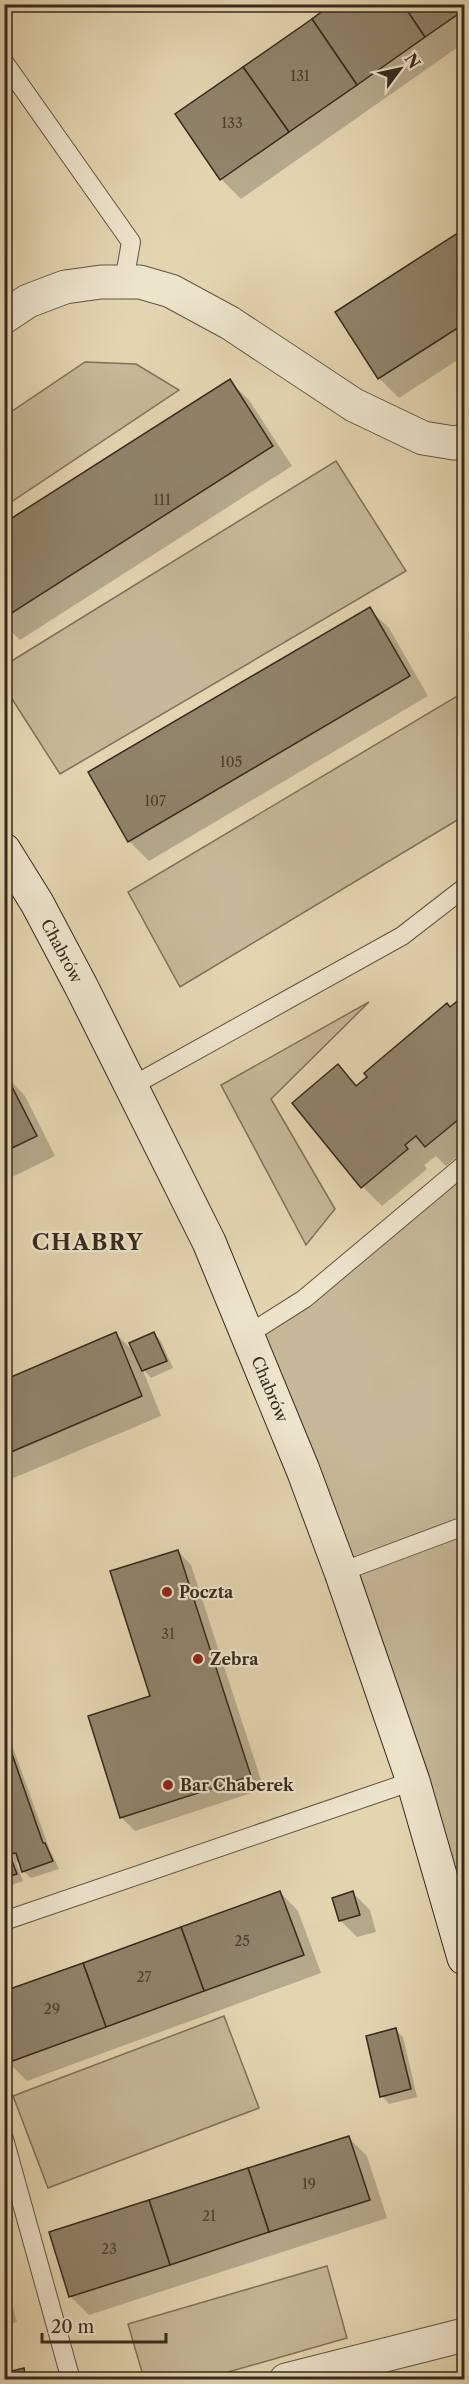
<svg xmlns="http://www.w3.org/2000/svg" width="469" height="2384" viewBox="0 0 469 2384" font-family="'Libre Caslon Text',serif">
<rect width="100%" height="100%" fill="#e4d5b1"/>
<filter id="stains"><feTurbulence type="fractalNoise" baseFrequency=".00333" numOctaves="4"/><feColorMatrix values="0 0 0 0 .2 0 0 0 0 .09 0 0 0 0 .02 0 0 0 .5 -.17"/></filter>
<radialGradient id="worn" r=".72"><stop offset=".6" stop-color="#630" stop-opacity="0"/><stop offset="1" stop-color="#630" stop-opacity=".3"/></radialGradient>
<g fill="#c6b898" stroke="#7e715a" stroke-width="1.5">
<polygon points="85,362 136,364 179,390 5,506 5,416"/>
<polygon points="336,461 406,571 60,774 5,688 5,665"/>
<polygon points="464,692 464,816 180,987 128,892"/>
<polygon points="369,1002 271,1099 335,1209 306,1245 221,1085"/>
<polygon points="464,1165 464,1958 247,1335"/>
<polygon points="224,2016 259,2108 48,2188 13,2096"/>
<polygon points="327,2266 347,2338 204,2379 144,2379 128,2324"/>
</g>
<g fill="#0003">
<polygon points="335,4 464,4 464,43 241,199 221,179 177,115"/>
<polygon points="464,231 464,356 399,398 379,378 337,313"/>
<polygon points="229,381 249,400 292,466 20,640 4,625 4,524"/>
<polygon points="369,609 389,628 428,696 149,861 129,841"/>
<polygon points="464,991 464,1151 446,1166 436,1156 424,1165 427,1169 382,1206 363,1187 338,1066 358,1086 463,998 460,995"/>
<polygon points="6,1076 25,1096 55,1156 4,1181"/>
<polygon points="116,1334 135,1353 154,1334 161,1341 173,1368 151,1378 142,1368 161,1416 4,1482 4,1381"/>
<polygon points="178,1551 191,1565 264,1789 135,1831 122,1818 90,1717 152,1697"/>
<polygon points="4,1722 49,1848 59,1869 31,1878 23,1871 20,1861 16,1862 23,1881 4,1888"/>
<polygon points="280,1892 298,1911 321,1973 27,2081 8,2062"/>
<polygon points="353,1893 370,1910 376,1932 357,1937 340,1920"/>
<polygon points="396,2030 403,2037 417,2097 389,2104 382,2096"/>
<polygon points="348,2137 367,2156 387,2218 89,2315 70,2296"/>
<polygon points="4,2275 17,2322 4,2325"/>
<polygon points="23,2370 31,2380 4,2380"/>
</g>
<g fill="#90836a" stroke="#362a1d" stroke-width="1.5">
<polygon points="332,4 403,4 425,37 357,85 312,19"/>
<polygon points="403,4 464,4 464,10 425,37"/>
<polygon points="312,19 357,85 289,132 243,67"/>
<polygon points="243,67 289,132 220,180 175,114"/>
<polygon points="464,229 464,324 378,379 335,312"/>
<polygon points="230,379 273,446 4,618 4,523"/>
<polygon points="370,607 410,676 128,842 88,772"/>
<polygon points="464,989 464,1115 425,1147 416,1136 405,1145 408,1149 361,1188 292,1103 338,1064 356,1086 367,1077 364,1073 447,1003 450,1007 461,998 458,994"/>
<polygon points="4,1075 6,1075 37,1136 4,1152"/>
<polygon points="116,1332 142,1396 4,1455 4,1380"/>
<polygon points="154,1332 167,1361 142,1371 129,1343"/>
<polygon points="178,1550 251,1776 120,1818 88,1716 150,1696 110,1571"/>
<polygon points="4,1731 43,1843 45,1843 53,1861 22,1872 16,1853 10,1854 4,1840"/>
<polygon points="4,1840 17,1874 4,1878"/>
<polygon points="280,1891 304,1955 204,1991 181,1927"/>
<polygon points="353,1891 360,1915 339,1921 332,1898"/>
<polygon points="181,1927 204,1991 106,2027 83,1963"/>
<polygon points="83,1963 106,2027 7,2063 4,2056 4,1991"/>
<polygon points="396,2028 411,2089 380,2097 366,2036"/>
<polygon points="349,2136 370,2200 269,2232 248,2168"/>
<polygon points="248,2168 269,2232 170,2265 149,2200"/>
<polygon points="149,2200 170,2265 69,2297 49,2232"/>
<polygon points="4,2292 10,2315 4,2316"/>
<polygon points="24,2368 26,2380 4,2380 4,2373"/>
</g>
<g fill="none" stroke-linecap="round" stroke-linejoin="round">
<g stroke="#625542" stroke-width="20">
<g id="lane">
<polyline points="4,62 131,242 124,281"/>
<polyline points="132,1086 402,936 464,888"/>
<polyline points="247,1335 304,1299 464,1165"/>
<polyline points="341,1572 464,1526"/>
<polyline points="4,1921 413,1781"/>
<polyline points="4,2139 71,2380"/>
</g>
</g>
<g stroke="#625542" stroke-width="35">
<g id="street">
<polyline points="4,317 28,301 65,287 101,282 140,282 171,291 230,323 354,405 423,438 454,443 464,441"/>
<polyline points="286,2380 464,2335"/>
</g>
</g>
<g stroke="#362a1d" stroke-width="35">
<polyline id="secondary" points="4,850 37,903 81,986 209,1242 303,1470 341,1572 413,1781 464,1958"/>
</g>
<use href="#lane" stroke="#ede4cc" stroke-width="18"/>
<use href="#street" stroke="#ede4cc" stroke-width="33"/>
<use href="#secondary" stroke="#ede4cc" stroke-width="33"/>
</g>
<g fill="#8f2418" stroke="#ede4cc" stroke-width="2">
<circle cx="167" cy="1592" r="6"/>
<circle cx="198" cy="1659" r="6"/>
<circle cx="168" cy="1785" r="6"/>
</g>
<g text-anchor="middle" stroke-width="4.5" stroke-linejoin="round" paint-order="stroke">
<g font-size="14" fill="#4c4030">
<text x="300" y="81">131</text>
<text x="232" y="128">133</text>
<text x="162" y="505">111</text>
<text x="231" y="767">105</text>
<text x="155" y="806">107</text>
<text x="168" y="1639">31</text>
<text x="242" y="1946">25</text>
<text x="144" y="1982">27</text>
<text x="52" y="2014">29</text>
<text x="309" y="2189">19</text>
<text x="209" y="2221">21</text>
<text x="109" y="2254">23</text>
</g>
<g font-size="16" fill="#362a1d" stroke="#ede4cc">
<text transform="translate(62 951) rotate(62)" y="6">Chabrów</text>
<text transform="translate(270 1389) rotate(67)" y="6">Chabrów</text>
</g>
<g font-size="16" font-weight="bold" fill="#362a1d" stroke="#ede4cc" text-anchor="start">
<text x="179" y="1598">Poczta</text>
<text x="210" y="1665">Zebra</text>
<text x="180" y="1791">Bar Chaberek</text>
</g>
<g font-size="22" font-weight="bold" letter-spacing="1.5" fill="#362a1d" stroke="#ede4cc">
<text x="88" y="1250">CHABRY</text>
</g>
</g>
<rect width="469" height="2384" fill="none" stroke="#e4d5b1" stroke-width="24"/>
<rect x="6" y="6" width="457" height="2372" fill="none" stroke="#362a1d" stroke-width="3"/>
<rect x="12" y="12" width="445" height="2360" fill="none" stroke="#362a1d" stroke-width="1.5"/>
<g transform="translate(400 69) rotate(57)" stroke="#ede4cc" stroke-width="4.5" paint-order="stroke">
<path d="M0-4.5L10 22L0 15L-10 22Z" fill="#362a1d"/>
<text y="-9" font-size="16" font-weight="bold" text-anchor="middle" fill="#362a1d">N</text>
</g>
<path d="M42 2333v9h124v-9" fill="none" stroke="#362a1d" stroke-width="3"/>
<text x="51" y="2333" font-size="18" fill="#362a1d" stroke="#ede4cc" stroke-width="4.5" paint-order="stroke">20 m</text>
<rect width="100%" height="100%" filter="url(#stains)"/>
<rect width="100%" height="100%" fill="url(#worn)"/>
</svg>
